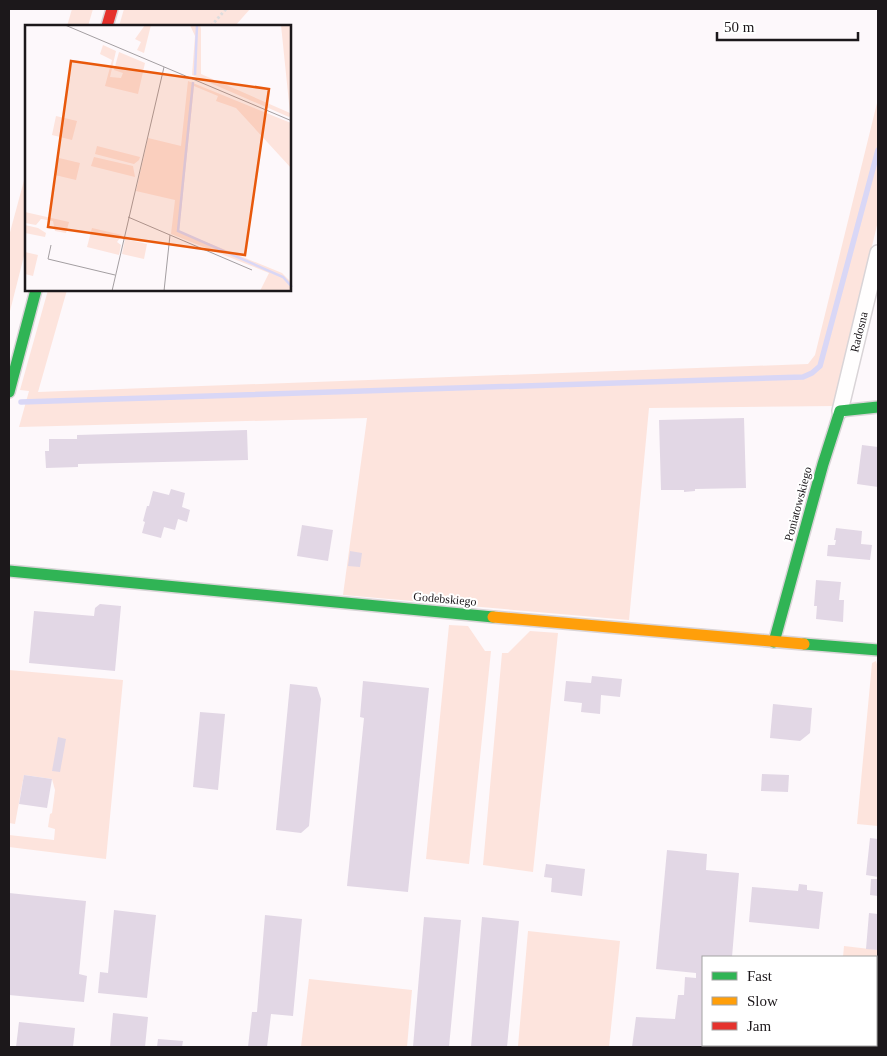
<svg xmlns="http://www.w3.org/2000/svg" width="887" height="1056" viewBox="0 0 887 1056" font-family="Georgia,serif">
<rect width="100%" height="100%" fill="#fdf8fb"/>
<g fill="#fde4dd">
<polygon points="72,9 93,9 88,26 67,26"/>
<polygon points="124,9 250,9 235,26 119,26"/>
<polygon points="878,99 878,221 834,406 649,408 629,620 343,595 367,418 19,427 29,391 20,390 48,290 67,290 38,392 808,364 815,355"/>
<polygon points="26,173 26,248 9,315 9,236"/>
<polygon points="449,625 468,626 485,651 491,651 469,864 426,859"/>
<polygon points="530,631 558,633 533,872 483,865 502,653 508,653"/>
<polygon points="876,661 878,668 878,826 857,824 872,663"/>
<polygon points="9,670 123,680 106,859 9,847 9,835 54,840 55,829 48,827 50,814 52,813 55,790 52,779 24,775 15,824 9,823"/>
<polygon points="528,931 620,941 609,1047 529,1047 518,1046"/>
<polygon points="844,946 878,950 878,1032 876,1032 876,957 843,957"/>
<polygon points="309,979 412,990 407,1047 301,1047"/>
</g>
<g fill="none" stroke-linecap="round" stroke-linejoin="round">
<polyline stroke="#d9d7f6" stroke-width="5.5" points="21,402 803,377 812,373 820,366 878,150"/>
</g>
<g fill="#e2d7e5">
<polygon points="744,418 746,488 695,489 695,491 684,492 684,490 661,490 659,420"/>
<polygon points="247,430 248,460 78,464 78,467 46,468 45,451 49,451 49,439 77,439 77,435"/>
<polygon points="862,445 878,447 878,487 857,484"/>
<polygon points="171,489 185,493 182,507 190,510 187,522 178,519 175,530 164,527 161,538 142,533 145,522 143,521 147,506 149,506 153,491 169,495"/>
<polygon points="302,525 333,530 328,561 297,556"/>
<polygon points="836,528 862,531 861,544 872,545 870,560 827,556 828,545 835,545 836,540 834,540"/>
<polygon points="350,551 362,553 360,567 348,566"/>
<polygon points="816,580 841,582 839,600 844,600 843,622 816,619 817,606 814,606"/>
<polygon points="100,604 121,606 115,671 29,663 34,611 94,616 95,608"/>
<polygon points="592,676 622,679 620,697 601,695 600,714 581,712 582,703 564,701 566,681 591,683"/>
<polygon points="363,681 429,688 408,892 347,886 364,718 360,717"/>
<polygon points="290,684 317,687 321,699 309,826 301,833 276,830"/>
<polygon points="773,704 812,708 810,733 800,741 770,738"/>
<polygon points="200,712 225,714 218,790 193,787"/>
<polygon points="58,737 66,739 60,772 52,771"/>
<polygon points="762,774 789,775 788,792 761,791"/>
<polygon points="24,775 52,779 47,808 19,804"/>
<polygon points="870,838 878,839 878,877 866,875"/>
<polygon points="667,850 707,854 706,870 739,873 732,957 703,957 703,1045 725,1045 725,1047 632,1047 636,1017 675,1019 678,995 684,995 685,977 696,978 696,973 656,969"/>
<polygon points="546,864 585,869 582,896 551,892 552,878 544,877"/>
<polygon points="871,879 878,879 878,896 870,895"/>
<polygon points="799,884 807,885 807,890 823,892 819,929 749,922 752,887 798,891"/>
<polygon points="9,893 86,901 79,974 87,976 84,1002 9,995"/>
<polygon points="114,910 156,915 147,998 98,993 100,972 108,973"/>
<polygon points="869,913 878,914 878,950 866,949"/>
<polygon points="265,915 302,919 293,1016 271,1014 267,1047 248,1047 252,1012 257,1012"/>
<polygon points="424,917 461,920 449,1047 413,1047"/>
<polygon points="482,917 519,921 507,1047 471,1047"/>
<polygon points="113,1013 148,1017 145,1047 110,1047"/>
<polygon points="19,1022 75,1028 73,1047 16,1047"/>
<polygon points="876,1032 878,1032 878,1047 854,1047 854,1045 876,1045"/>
<polygon points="158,1039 183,1041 182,1047 157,1047"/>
<polygon points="749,1045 805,1045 804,1047 749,1047"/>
</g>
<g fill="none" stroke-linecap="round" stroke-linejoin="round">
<g stroke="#d9d4d7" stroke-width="18">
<polyline id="street" points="840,411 878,253"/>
</g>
<g stroke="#d9d4d7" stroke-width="14">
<g id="fast">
<polyline points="9,392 36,290"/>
<polyline points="9,571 493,617"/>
<polyline points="774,642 823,464 840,411 878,407"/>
<polyline points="804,644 878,650"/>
</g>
</g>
<g stroke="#d9d4d7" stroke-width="14">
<polyline id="slow" points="493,617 804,644"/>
</g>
<g stroke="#d9d4d7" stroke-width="14">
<polyline id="jam" points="107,26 112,9"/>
</g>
<polyline stroke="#deddde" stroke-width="3" stroke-dasharray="2.5 2.5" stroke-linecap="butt" points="211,26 226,9"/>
<use href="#street" stroke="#fffefe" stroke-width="15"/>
<use href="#fast" stroke="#30b455" stroke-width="11"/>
<use href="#slow" stroke="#ff9f0a" stroke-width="11"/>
<use href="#jam" stroke="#e5322d" stroke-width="11"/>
</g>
<g text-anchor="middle" stroke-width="4" stroke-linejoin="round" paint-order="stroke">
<g font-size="12" fill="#1c181b" stroke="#fff">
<text transform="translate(859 332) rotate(-76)" y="4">Radosna</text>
<text transform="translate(798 504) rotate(-75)" y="4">Poniatowskiego</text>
<text transform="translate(445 599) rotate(5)" y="4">Godebskiego</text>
</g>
</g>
<g transform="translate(25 25)">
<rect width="266" height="266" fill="#fdf8fb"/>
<path d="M 120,0 L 126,0 L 119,28 L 112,25 L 116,17 L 110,14 ZM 165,0 L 175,0 L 176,4 L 176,49 L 265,88 L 256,0 L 266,0 L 267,89 L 264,92 L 167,50 L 170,11 ZM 78,20 L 91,26 L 85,52 L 96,53 L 98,48 L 89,45 L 94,27 L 120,38 L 113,69 L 80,61 L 87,35 L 75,29 ZM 163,56 L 266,98 L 266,143 L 211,83 L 191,76 L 193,71 L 169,61 L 154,206 L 257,248 L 266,257 L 266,266 L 235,266 L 244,248 L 146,209 L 150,175 L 111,166 L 123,113 L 156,121 ZM 31,91 L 52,96 L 47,115 L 27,110 ZM 72,121 L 115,132 L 114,135 L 109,139 L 70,129 ZM 69,132 L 108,141 L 110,152 L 66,141 ZM 34,133 L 55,138 L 51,155 L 30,150 ZM 0,187 L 44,197 L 41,208 L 30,206 L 28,196 L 16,194 L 11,200 L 0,198 ZM 0,200 L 13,203 L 21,208 L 20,212 L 0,208 ZM 67,203 L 97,210 L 92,217 L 96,220 L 94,230 L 62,222 ZM 100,214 L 122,219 L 119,234 L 97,229 ZM 0,227 L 13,230 L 8,251 L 0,249 Z" fill="#fde4dd"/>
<path fill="none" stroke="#d9d7f6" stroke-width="2.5" d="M 170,50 L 172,0M 168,57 L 153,206 L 258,252 L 267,262"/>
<path fill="none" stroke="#a39ea1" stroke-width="1" d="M 40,0 L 267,96M 103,192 L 145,210 L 139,266M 145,210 L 227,245M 26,220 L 23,234 L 90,250M 87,266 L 139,42"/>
<path fill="#e8590c" fill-opacity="0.15" stroke="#e8590c" stroke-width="2.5" d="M 46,36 L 244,64 L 220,230 L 23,202 Z"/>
<rect width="266" height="266" fill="none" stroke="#1c181b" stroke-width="2.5"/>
</g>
<rect width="887" height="1056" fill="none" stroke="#1c181b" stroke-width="20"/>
<rect x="702" y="956" width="175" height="90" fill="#ffffff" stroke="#a4a3a4"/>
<rect x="712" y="972" width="25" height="8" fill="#30b455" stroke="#a4a3a4"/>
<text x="747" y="981" font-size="15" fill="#1c181b">Fast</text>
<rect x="712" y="997" width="25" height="8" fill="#ff9f0a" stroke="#a4a3a4"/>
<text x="747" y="1006" font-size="15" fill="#1c181b">Slow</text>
<rect x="712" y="1022" width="25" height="8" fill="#e5322d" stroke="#a4a3a4"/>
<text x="747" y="1031" font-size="15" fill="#1c181b">Jam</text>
<path d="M717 32v8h141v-8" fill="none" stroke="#1c181b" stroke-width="2.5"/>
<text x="724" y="32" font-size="15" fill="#1c181b" stroke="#ffffff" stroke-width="4" paint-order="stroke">50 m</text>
</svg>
